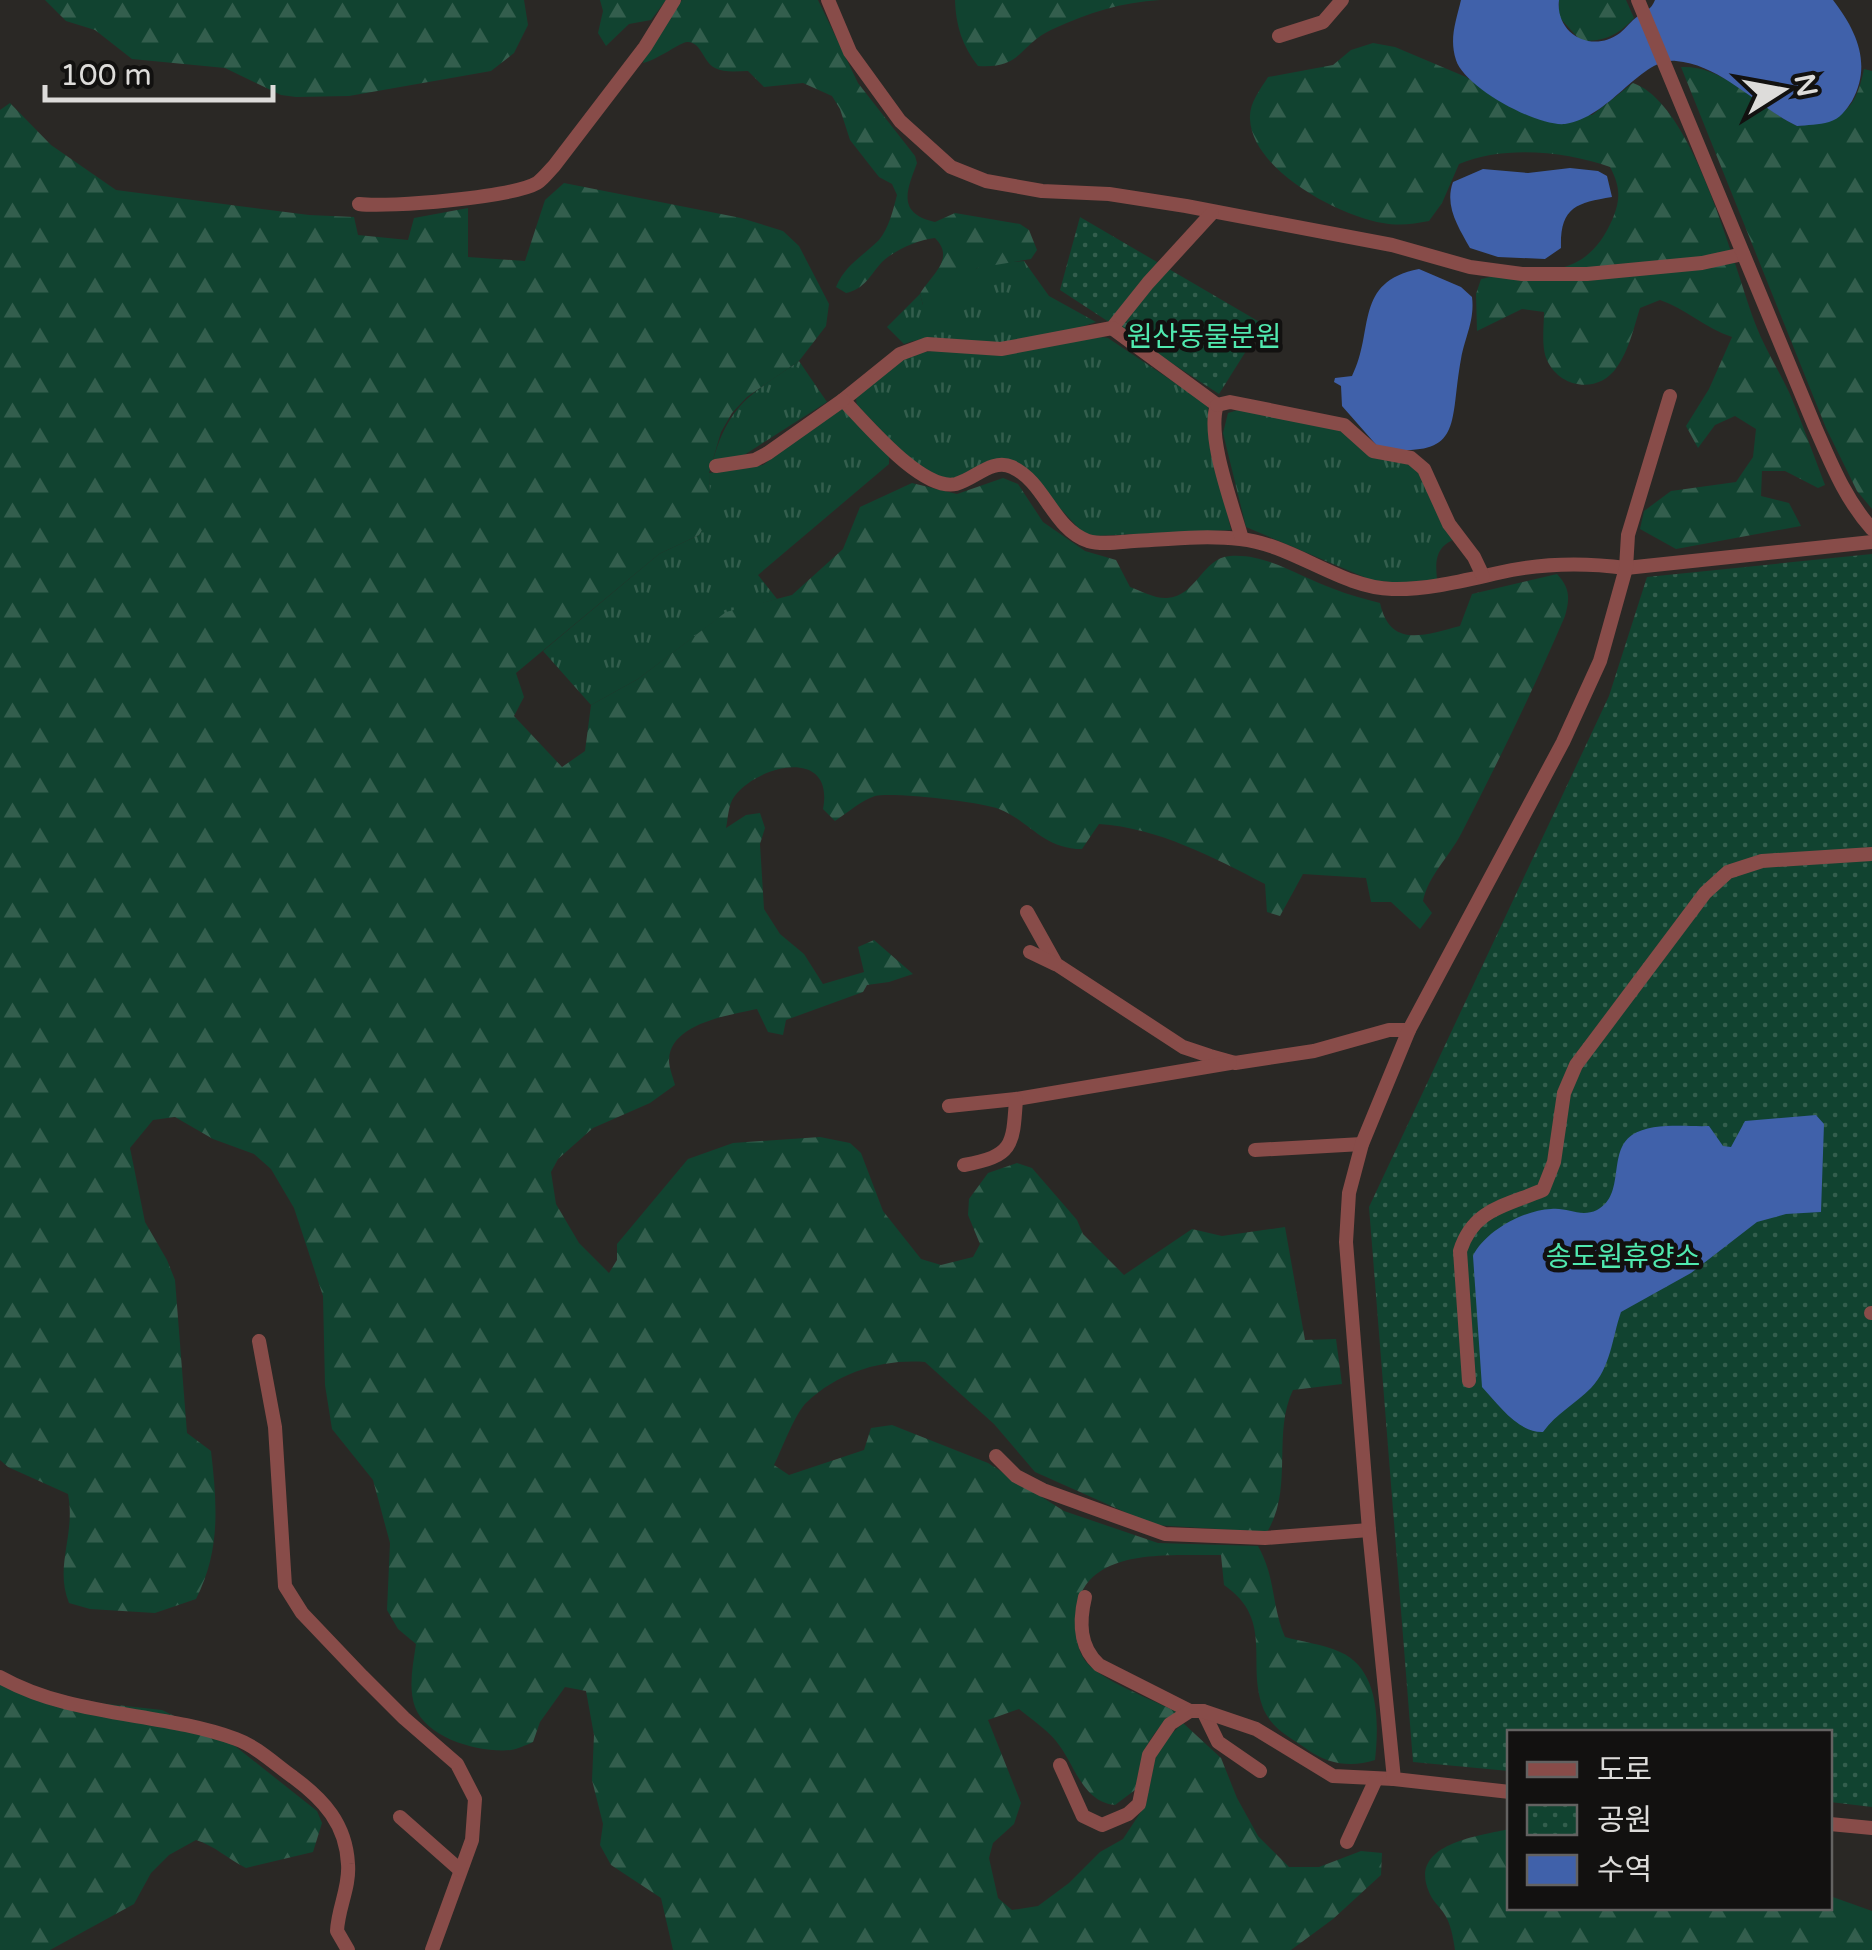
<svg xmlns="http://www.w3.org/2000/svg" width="1872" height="1950" viewBox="0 0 1872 1950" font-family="'Varela Round','Noto Sans KR',sans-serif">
<defs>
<pattern id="grass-tufts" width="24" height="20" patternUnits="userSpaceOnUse" patternTransform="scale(2.5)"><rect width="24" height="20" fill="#114330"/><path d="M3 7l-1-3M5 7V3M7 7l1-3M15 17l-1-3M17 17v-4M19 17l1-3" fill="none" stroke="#335e4d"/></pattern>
<pattern id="forest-firs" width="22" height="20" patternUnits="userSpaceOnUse" patternTransform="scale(2.5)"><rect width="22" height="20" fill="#114330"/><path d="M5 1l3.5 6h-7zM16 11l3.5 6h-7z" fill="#335e4d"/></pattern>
<pattern id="park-dots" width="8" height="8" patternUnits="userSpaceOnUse" patternTransform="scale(2.5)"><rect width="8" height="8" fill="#114330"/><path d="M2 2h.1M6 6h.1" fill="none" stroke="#335e4d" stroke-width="1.8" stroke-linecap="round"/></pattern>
</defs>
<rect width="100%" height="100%" fill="#2a2825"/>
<g fill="url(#grass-tufts)">
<path d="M 1024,261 L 1049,296 L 1096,322 C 1067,332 1036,340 1005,342 C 970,345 937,331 904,344 L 887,327 L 920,294 L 923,305 L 977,268 L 988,264 Z"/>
<polygon points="1101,337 1108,338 1208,405 1210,438 1231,530 1092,536 1082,532 1021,466 966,473 953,479 939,477 906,456 857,405 856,399 860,390 907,355 932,351 1007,353"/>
<path d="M 799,361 L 827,402 L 741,457 L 713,460 C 730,402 752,394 799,361 Z"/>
<polygon points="837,409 844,409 889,456 889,464 758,575 777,599 724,614 638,679 591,705 543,651 659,554 699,535 710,516 709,473 763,465"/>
<path d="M 1241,409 L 1344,430 L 1406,461 L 1416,468 L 1455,539 C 1436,547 1435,560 1437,579 L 1400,583 L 1371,580 L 1246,527 L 1223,433 L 1228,413 Z"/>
</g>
<g fill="url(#forest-firs)">
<polygon points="45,0 524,0 528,25 514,53 491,71 349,96 296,97 281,95 225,68 132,59 95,30 66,21"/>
<polygon points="600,0 666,0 651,20 629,24 606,46 598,33 603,11"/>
<path d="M 682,0 L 818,0 L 858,83 L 915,156 L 917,163 C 907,190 896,213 935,222 L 955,213 L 1020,224 L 1029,230 L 1037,250 L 1031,259 L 977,268 L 931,313 L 923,305 L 920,294 C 931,275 956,259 935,238 C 919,239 893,251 882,262 C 870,275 865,289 846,293 L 836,287 C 845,265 863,256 879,240 C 889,228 893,210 897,195 L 892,184 L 879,177 L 850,140 L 840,109 L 832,96 L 803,83 L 764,87 L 748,71 C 737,71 725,73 715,68 C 703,62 701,41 687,42 C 681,42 657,60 643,63 L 645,55 Z"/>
<path d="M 955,0 L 1160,0 C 1122,2 1088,13 1053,29 C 1018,45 1023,69 978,66 C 962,45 956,26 955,0 Z"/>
<path d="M 1559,0 L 1626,0 L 1634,18 C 1617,36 1605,41 1581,41 L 1559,17 Z"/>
<path d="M 1373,43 L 1395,47 L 1466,77 L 1518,111 L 1592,115 L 1633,83 C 1694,104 1733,265 1755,323 C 1764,347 1778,369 1789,392 C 1802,422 1813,454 1825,485 L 1818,488 L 1785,471 L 1762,471 L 1761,496 L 1789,503 L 1801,526 L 1676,549 L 1640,529 L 1644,511 L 1671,491 L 1736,482 L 1753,457 L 1756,429 L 1735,416 L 1715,425 L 1698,448 L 1686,426 L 1709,389 L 1732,337 C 1705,328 1686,309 1660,300 L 1640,308 C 1634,327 1629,350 1617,367 C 1599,394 1560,389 1547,360 C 1541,347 1544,326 1544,312 L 1522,309 L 1477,331 L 1476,294 L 1481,279 C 1538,265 1584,286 1613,218 C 1621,198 1620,186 1610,167 C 1566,151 1503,145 1459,164 L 1442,203 L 1429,221 C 1414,224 1399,226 1383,223 C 1339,216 1252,170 1250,119 C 1249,103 1260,90 1268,77 L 1333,65 L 1351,50 Z"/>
<path d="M 1681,67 C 1726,65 1759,108 1797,126 C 1839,121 1855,114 1864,69 L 1872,71 L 1872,509 L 1857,491 L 1826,428 Z"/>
<path d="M 10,103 L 51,145 L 116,190 L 309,215 L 354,217 L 358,235 L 408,240 L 414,218 L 468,208 L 468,257 L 525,261 L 545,200 L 564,183 L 741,218 L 783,231 L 799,246 L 829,304 L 826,326 L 799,361 L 747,397 L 732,413 L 721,432 L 709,473 L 711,516 L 699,535 L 659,554 L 516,673 L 524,697 L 514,716 L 562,767 L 585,751 L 591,705 L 638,679 L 726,612 L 792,595 L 843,549 L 860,507 L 912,483 L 957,494 L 1003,478 L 1018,484 L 1043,522 L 1085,551 L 1116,560 L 1130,587 C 1141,591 1156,599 1167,598 C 1197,596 1202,558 1230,556 C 1267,553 1301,578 1334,589 C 1349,595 1365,599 1380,603 C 1390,649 1425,635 1460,626 L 1472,594 L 1557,574 C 1570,588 1570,598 1565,616 C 1533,691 1498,762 1461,834 C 1449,857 1428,876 1423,901 L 1432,913 L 1420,929 L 1391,902 L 1371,902 L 1366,878 L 1303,874 L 1280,916 L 1267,912 L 1265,884 C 1213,857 1158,828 1099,824 L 1082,849 C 1043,849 1030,821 999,809 C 981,802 894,792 875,796 C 862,800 847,813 835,821 L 823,809 C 835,747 758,764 734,797 C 728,805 728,819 726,828 L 746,815 L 760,813 L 765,828 L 760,844 L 764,909 L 780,934 L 804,954 L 823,984 L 864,972 L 858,947 L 874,940 L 913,974 L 889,982 L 867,985 L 863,992 L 786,1020 L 783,1035 L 768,1032 L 757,1009 C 730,1015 670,1023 669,1060 C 669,1068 673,1077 675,1085 L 650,1103 L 593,1128 L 558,1159 L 551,1172 L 556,1204 L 579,1243 L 609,1273 L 617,1260 L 617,1244 L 688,1159 L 733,1143 L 820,1137 L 850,1143 L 861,1153 L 883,1211 L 921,1259 L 941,1265 L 973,1257 L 980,1244 L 968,1215 L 969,1199 L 988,1173 L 1017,1163 L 1032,1168 L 1077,1220 L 1083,1234 L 1124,1275 L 1192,1229 L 1222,1236 L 1285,1227 L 1305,1340 L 1336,1339 L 1342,1384 L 1293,1390 C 1272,1433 1294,1489 1267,1532 L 1154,1525 L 1035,1472 L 994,1424 L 925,1362 C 882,1359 839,1372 807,1402 C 795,1413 782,1449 774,1465 L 789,1475 L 864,1450 L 871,1428 L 892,1425 L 988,1463 L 1064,1511 L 1158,1543 L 1258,1546 C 1276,1578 1271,1604 1285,1637 C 1302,1642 1323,1644 1340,1652 C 1380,1669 1379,1724 1375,1760 C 1351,1768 1328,1764 1308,1750 C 1293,1739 1275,1731 1266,1714 C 1243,1668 1277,1621 1224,1585 L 1221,1555 C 1171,1556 1081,1545 1076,1615 C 1075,1631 1076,1653 1089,1665 C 1109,1684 1151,1699 1177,1712 C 1146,1735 1142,1754 1135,1790 L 1115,1805 C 1082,1802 1075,1764 1056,1741 C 1046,1729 1031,1719 1019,1709 L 988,1720 L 1021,1803 L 1014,1824 L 993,1843 L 989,1858 L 998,1898 L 1012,1910 L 1038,1906 L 1069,1883 L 1100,1852 L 1123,1839 L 1146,1804 L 1156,1755 L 1168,1737 L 1183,1723 L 1221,1758 L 1237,1798 L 1258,1836 L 1289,1867 L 1319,1867 L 1361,1851 L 1382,1853 L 1381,1875 L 1333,1919 L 1291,1950 L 673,1950 L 661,1898 L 611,1865 L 600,1845 L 603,1824 L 592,1780 L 594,1735 L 586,1691 L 565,1687 L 540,1722 L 533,1742 C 526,1745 518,1749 511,1750 C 480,1753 427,1739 415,1707 C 408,1687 413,1665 416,1644 L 398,1629 L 387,1610 L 390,1543 L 373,1480 L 332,1429 L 325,1385 L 323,1296 L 294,1208 L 271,1169 L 254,1154 L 213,1139 L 175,1117 L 153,1120 L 130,1148 L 145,1222 L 167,1260 L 175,1280 L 187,1433 L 211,1451 C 217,1504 221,1550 196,1599 L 155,1613 L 90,1609 L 69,1603 C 54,1566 76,1535 68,1494 L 8,1467 L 0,1460 L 0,110 Z"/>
<path d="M 0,1684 L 25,1695 L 162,1710 L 235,1746 L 317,1811 L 322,1823 L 313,1852 L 246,1868 C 228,1859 215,1846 196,1840 L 169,1855 L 151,1873 L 134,1904 L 50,1950 L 0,1950 Z"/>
<path d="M 1509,1829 L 1510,1908 L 1830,1908 L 1830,1896 L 1872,1911 L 1872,1950 L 1455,1950 C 1453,1937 1451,1923 1443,1912 C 1438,1905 1432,1900 1429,1892 C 1408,1844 1478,1836 1509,1829 Z"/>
</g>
<g fill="url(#park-dots)">
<polygon points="1080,217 1263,324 1219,394 1060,290"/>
<polygon points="1872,554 1872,1807 1830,1802 1830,1732 1510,1732 1509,1771 1413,1762 1369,1207 1609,696 1647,577"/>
</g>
<g fill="#4061aa">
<path d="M 1461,0 L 1559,0 C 1555,34 1592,54 1620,33 C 1626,28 1631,21 1638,16 C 1646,10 1651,10 1655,0 L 1833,0 C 1857,31 1872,65 1852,101 C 1846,110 1840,119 1829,122 C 1819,125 1807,125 1797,126 C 1757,107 1722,65 1676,61 C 1641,57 1610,118 1565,124 C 1537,127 1464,87 1456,60 C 1449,39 1456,21 1461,0 Z"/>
<path d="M 1570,168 L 1598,171 L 1607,176 L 1612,197 C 1576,203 1560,207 1561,248 L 1545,259 L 1498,257 L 1470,248 C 1459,228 1444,206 1453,182 L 1483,169 L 1528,173 Z"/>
<path d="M 1419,269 L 1461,287 L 1472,297 C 1475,320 1465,337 1461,359 C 1449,424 1465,459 1379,448 L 1342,406 L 1341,386 L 1334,382 L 1335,378 L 1352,376 C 1375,331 1353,282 1419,269 Z"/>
<path d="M 1816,1115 L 1824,1124 L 1821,1212 L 1786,1214 L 1757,1222 L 1691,1273 L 1621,1312 C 1612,1338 1611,1367 1591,1388 C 1575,1404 1557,1413 1543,1432 C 1518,1433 1498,1404 1482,1387 L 1473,1256 C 1485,1231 1524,1210 1551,1209 C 1568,1207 1580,1218 1597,1210 C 1626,1195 1607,1152 1632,1135 C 1652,1122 1687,1127 1709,1126 L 1723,1146 L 1731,1147 L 1745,1121 Z"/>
</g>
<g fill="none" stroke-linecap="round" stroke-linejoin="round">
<g stroke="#884c49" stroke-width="14">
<polyline points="828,0 850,52 900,121 951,167 986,181 1042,191 1109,194 1186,206 1392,245 1470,267 1522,274 1587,274 1702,263 1743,254"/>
<path d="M 1638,0 L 1815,427 C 1831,463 1845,499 1872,529"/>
<polyline points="1279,36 1323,22 1342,0"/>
<path d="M 359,204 C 389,208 513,197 537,183 C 543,179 549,171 554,166 L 645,47 L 674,0"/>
<path d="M 1212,213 L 1148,283 L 1112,328 L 1001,349 L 927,344 L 900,354 L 843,400 C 865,422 922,492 956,484 C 975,479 992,458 1012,467 C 1045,482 1053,529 1088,541 C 1102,545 1120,542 1134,541 C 1169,539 1206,535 1240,539 C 1292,544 1341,588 1392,589 C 1432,590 1473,578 1512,570 C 1550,563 1588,563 1626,568 L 1872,542"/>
<path d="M 1112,328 L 1217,405 C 1206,437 1233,506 1242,539"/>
<polyline points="1217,405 1230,402 1344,425 1373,451 1411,458 1424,469 1449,524 1474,557 1483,576"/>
<polyline points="716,466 755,460 768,453 843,400"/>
<polyline points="1027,912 1056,964 1183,1047 1210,1056 1235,1063 1314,1051 1389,1030 1409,1030"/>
<polyline points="1030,952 1055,964"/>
<polyline points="949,1106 1016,1099 1230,1063"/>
<polyline points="1255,1150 1362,1144"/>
<path d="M 964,1165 C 1013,1156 1013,1146 1016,1099"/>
<polyline points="1871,1313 1872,1313"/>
<polyline points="259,1341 275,1427 285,1586 302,1613 362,1676 404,1718 457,1764 475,1799 472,1840 432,1950"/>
<path d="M 1469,1381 L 1460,1251 C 1473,1209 1505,1206 1543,1190 L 1554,1162 L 1564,1093 L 1576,1065 L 1705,893 L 1728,872 L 1762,861 L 1872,854"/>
<polyline points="996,1456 1016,1476 1043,1490 1165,1534 1265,1538 1369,1530"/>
<path d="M 1085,1597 C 1079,1622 1079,1647 1099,1665 L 1190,1711"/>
<path d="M 0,1677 C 73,1718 159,1711 236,1739 C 256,1746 276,1765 293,1777 C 324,1800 346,1824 348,1864 C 350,1887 338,1908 337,1931 L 348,1950"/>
<polyline points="1203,1711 1218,1742 1260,1771"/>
<polyline points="1060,1765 1083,1816 1102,1825 1128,1814 1139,1804 1149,1755 1170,1724 1190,1711 1203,1711 1256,1729 1333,1776 1394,1779"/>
<polyline points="1510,1792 1394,1779 1369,1530 1346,1242 1349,1193 1362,1144 1409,1030 1563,742 1600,661 1626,568 1628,535 1670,396"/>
<polyline points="400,1817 460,1870"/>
<polyline points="1830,1824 1872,1828"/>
<polyline points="1347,1842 1376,1779"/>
</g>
</g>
<g text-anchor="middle" stroke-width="9" stroke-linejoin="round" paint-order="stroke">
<g font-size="28" fill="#50e9af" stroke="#121110">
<text x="1204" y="346">원산동물분원</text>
<text x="1623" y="1266">송도원휴양소</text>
</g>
</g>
<rect x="1507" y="1730" width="325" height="180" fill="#121110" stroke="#636261" stroke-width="2.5"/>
<rect x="1527" y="1762" width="50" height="15" fill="#884c49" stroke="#636261" stroke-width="2.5"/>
<text x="1597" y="1780" font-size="30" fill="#dddcda">도로</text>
<rect x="1527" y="1805" width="50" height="30" fill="url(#park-dots)" stroke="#636261" stroke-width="2.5"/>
<text x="1597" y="1830" font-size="30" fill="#dddcda">공원</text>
<rect x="1527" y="1855" width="50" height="30" fill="#4061aa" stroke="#636261" stroke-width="2.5"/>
<text x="1597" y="1880" font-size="30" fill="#dddcda">수역</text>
<g transform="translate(1782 90) rotate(79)" stroke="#121110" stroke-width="8" paint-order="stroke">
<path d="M0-8L18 38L0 25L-18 38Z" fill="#dddcda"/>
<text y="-15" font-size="28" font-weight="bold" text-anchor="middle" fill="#dddcda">N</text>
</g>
<path d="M45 85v15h228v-15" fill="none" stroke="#dddcda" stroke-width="5"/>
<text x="60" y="85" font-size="30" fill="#dddcda" stroke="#121110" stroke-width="8" paint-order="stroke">100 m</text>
</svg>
